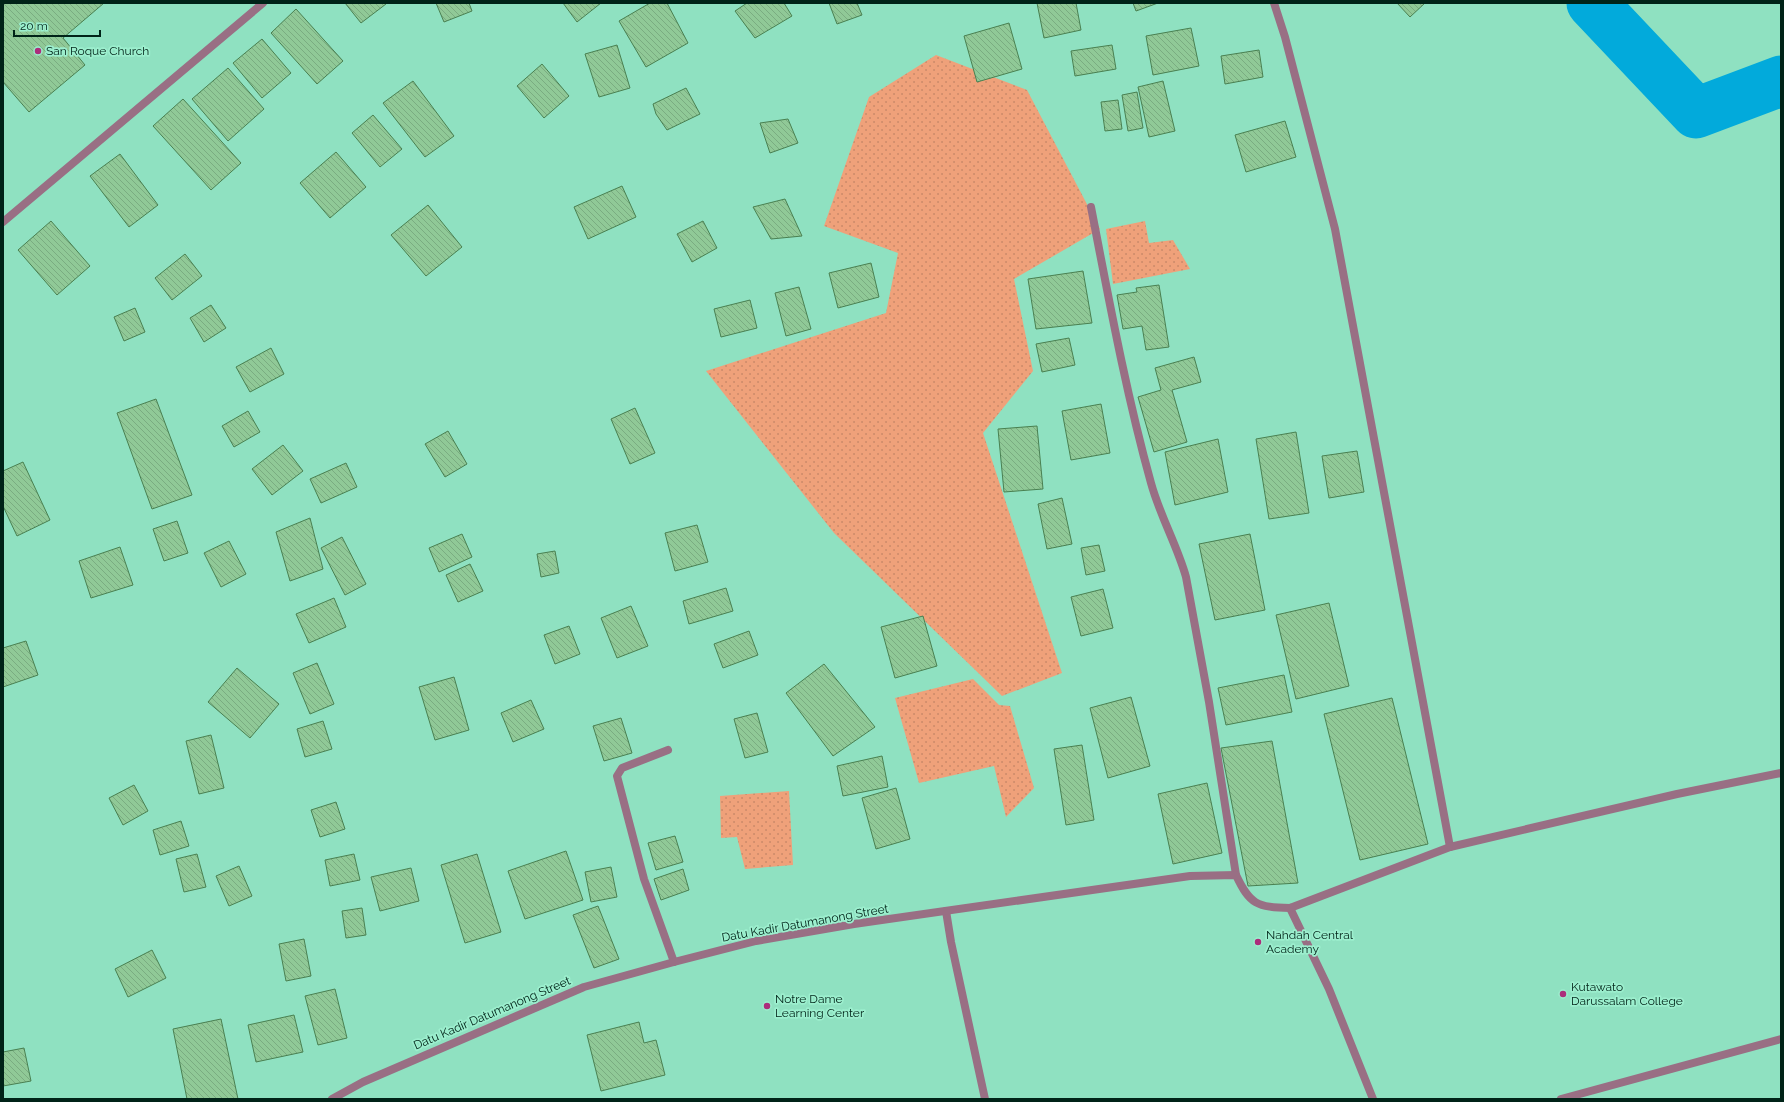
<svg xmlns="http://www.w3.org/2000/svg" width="1784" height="1102" viewBox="0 0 1784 1102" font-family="Raleway,sans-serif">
<defs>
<pattern id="grass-dots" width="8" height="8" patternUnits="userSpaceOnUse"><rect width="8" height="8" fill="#efa17a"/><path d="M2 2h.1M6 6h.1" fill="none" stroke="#cb8a69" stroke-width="1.8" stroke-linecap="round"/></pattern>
<pattern id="building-back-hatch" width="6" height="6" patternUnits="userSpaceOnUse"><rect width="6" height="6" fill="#90c997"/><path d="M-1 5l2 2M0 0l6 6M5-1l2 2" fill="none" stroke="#7aac81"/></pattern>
</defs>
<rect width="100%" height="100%" fill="#8fe1c1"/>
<g fill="url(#grass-dots)">
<polygon points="936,55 1027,90 1100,229 1014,279 1033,371 983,433 1062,673 1002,696 834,533 706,371 886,313 898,253 824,226 869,97"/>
<polygon points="1145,221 1149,243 1173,240 1190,269 1113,284 1106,229"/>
<polygon points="973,679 999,705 1010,706 1034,788 1006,817 994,766 919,783 895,698"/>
<polygon points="789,791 793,865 745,869 737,837 721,838 720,796"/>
</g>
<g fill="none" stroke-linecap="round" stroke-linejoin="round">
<polyline stroke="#02aadb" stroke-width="51" points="1592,3 1696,113 1781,81"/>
</g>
<g fill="url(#building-back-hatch)" stroke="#498051">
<polygon points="3,3 104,3 63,38 85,65 29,112 3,82"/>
<polygon points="345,3 385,3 386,4 361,23"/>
<polygon points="436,3 469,3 472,11 444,22"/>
<polygon points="563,3 601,3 577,22"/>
<polygon points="650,3 667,3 688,43 646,67 619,21"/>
<polygon points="747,3 784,3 792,16 755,38 735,11"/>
<polygon points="829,3 857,3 862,15 837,24"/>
<polygon points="1037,3 1076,3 1081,30 1044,38"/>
<polygon points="1133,3 1158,3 1136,11"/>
<polygon points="1397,3 1425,3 1410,17"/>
<polygon points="296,9 343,61 317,84 271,33"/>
<polygon points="1009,23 1022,69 977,82 964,36"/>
<polygon points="1191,28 1199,66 1153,75 1146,36"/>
<polygon points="262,39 291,73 262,98 233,63"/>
<polygon points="617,45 630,88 599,97 585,54"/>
<polygon points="1112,45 1116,69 1075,76 1071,51"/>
<polygon points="1259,50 1263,77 1225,84 1221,56"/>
<polygon points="542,64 569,96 544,118 517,86"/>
<polygon points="228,68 264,109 228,141 192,99"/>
<polygon points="413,81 454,136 425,157 383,103"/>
<polygon points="1163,81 1175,131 1149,137 1138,87"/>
<polygon points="686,88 700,114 667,130 656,114 653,104"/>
<polygon points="1137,92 1143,128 1128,131 1122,95"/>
<polygon points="183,99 241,163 211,190 153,126"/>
<polygon points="1118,100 1122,129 1105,131 1101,102"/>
<polygon points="373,115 402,149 380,167 352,133"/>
<polygon points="788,119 798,143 770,153 760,123"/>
<polygon points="1285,121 1296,157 1246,172 1235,135"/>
<polygon points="336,152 366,187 330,218 300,183"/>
<polygon points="120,154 158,205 129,227 90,176"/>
<polygon points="622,186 636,217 588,239 574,207"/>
<polygon points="785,199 802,236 771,239 753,207"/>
<polygon points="428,205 462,247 426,276 391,235"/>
<polygon points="51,221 90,266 57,295 18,250"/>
<polygon points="703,221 717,248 692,262 677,234"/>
<polygon points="185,254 202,276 172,300 155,278"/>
<polygon points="871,263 879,297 838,308 829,273"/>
<polygon points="1083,271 1092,323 1036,329 1028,279"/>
<polygon points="1159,285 1169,347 1146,350 1142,326 1123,329 1117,295 1137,292 1136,288"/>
<polygon points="799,287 811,329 786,336 775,293"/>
<polygon points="750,300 757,328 721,337 714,309"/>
<polygon points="211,305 226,328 204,342 190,318"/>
<polygon points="135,308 145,332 124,341 114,317"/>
<polygon points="1069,338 1075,365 1042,372 1036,344"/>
<polygon points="271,348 284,374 250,392 236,367"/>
<polygon points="1194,357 1201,382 1172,390 1187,442 1154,452 1138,397 1161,390 1155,368"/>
<polygon points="156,399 192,495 152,509 117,413"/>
<polygon points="1101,404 1110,453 1071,460 1062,411"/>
<polygon points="635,408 655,453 630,464 611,419"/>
<polygon points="248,411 260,432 234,447 222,426"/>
<polygon points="1037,426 1043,489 1004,492 998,429"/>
<polygon points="448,431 467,464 445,477 425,444"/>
<polygon points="1296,432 1309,513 1269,519 1256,439"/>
<polygon points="1218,439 1228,492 1175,505 1165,452"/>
<polygon points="283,445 303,471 272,495 252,469"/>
<polygon points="1357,451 1364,492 1329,498 1322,456"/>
<polygon points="23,462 50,520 17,536 3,506 3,471"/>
<polygon points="346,463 357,487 321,503 310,479"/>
<polygon points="1062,498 1072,544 1047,549 1038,504"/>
<polygon points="310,518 323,569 290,581 276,532"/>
<polygon points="177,521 188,553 164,561 153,529"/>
<polygon points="697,525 708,562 675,571 665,533"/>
<polygon points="462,534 472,557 439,572 429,548"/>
<polygon points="1250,534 1265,610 1215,620 1199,544"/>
<polygon points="342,537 366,584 345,595 321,548"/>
<polygon points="229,541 246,574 221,587 204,553"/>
<polygon points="1099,545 1105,571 1086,575 1081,548"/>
<polygon points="120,547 133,585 91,598 79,561"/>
<polygon points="555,551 559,573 541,577 537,554"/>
<polygon points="470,564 483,591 458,602 446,575"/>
<polygon points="726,588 733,611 689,624 683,601"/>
<polygon points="1103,589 1113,628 1081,636 1071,597"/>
<polygon points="334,598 346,627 309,643 296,614"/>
<polygon points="1329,603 1349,686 1296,699 1276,615"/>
<polygon points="631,606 648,646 617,658 601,618"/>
<polygon points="923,616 937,666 895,678 881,627"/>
<polygon points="569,626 580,654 555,664 544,635"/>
<polygon points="749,631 758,655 723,668 714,644"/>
<polygon points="26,641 38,675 3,687 3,648"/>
<polygon points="317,663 334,704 310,714 293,673"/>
<polygon points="824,664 875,727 833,756 786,693"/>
<polygon points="237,668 279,704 250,738 208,702"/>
<polygon points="1284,675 1292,712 1226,725 1218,688"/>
<polygon points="454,677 469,730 435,740 419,687"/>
<polygon points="1131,697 1150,766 1108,778 1090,708"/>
<polygon points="1392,698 1428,844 1360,860 1324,714"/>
<polygon points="531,700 544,729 513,742 501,713"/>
<polygon points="757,713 768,752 745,758 734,719"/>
<polygon points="621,718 632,753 604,761 593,726"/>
<polygon points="323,721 332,749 305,757 297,729"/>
<polygon points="211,735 224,788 199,794 186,741"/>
<polygon points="1272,741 1298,883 1248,886 1221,748"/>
<polygon points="1082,745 1094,820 1066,825 1054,749"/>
<polygon points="882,756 888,787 843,796 837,766"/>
<polygon points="1207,783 1222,853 1173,864 1158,794"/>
<polygon points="134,785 148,811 123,825 109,798"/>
<polygon points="896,788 910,839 876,849 862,798"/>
<polygon points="336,802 345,829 320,837 311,810"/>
<polygon points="181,821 189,846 160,855 153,830"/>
<polygon points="675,836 683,862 656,870 648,843"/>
<polygon points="566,851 583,900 525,919 508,871"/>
<polygon points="197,854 206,887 184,892 176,859"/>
<polygon points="354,854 360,880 330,886 325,860"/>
<polygon points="477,854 501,932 465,943 441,865"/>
<polygon points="239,866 252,896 229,906 216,876"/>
<polygon points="611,867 617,897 591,902 585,872"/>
<polygon points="411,868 419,901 380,911 371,877"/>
<polygon points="683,869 689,890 661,900 654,879"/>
<polygon points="598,906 619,959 594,968 573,915"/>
<polygon points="362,908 366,935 346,938 342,911"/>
<polygon points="304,939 311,976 286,981 279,944"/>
<polygon points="152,950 166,978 128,997 115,969"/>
<polygon points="335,989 347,1038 318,1045 305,996"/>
<polygon points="294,1015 303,1052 256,1062 248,1025"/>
<polygon points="221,1019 238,1099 187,1099 173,1029"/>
<polygon points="639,1022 644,1043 656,1040 665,1075 601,1091 587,1035"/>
<polygon points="24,1048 31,1081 3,1086 3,1052"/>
</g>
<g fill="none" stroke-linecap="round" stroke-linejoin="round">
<g stroke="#996f84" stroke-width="8">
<polyline points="1274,3 1285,37 1335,229 1450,847"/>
<path d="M 1091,207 C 1109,300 1126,393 1151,483 C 1160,516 1177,545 1186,577 L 1209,702 L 1236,875"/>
<polyline points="3,222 263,3"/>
<polyline points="668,750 622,768 617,776 644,879 674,962"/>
<polyline points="1290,908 1329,989 1373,1099"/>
<polyline points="946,911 951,942 985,1099"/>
<polyline points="1561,1099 1781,1039"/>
</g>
<path stroke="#996f84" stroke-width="8" d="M 332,1099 L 363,1082 L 584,987 L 674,962 L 756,941 L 854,924 L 1190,876 L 1236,875 C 1250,905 1257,907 1290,908 L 1450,847 L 1677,794 L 1781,773"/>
</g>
<g fill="#ac2d7b" stroke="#9cefce" stroke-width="1.5">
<circle cx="38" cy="51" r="4"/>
<circle cx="1258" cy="942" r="4"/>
<circle cx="1563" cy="994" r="4"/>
<circle cx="767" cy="1006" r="4"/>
</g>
<g text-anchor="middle" stroke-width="3.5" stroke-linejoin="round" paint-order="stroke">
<g font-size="12" fill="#002318" stroke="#9cefce" text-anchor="start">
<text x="46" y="55">San Roque Church</text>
<text x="1266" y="939">Nahdah Central<tspan x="1266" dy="14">Academy</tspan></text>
<text x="1571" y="991">Kutawato<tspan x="1571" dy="14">Darussalam College</tspan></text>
<text x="775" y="1003">Notre Dame<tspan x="775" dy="14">Learning Center</tspan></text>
</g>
<g font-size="12" fill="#002318" stroke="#9cefce">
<text transform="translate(805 923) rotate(-10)" y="4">Datu Kadir Datumanong Street</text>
<text transform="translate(492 1013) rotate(-23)" y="4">Datu Kadir Datumanong Street</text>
</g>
</g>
<rect width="1784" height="1102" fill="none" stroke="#002318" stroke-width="8"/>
<path d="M14 30v6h86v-6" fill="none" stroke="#002318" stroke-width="2"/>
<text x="20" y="30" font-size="12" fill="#002318" stroke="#9cefce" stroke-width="3" paint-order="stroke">20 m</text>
</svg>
